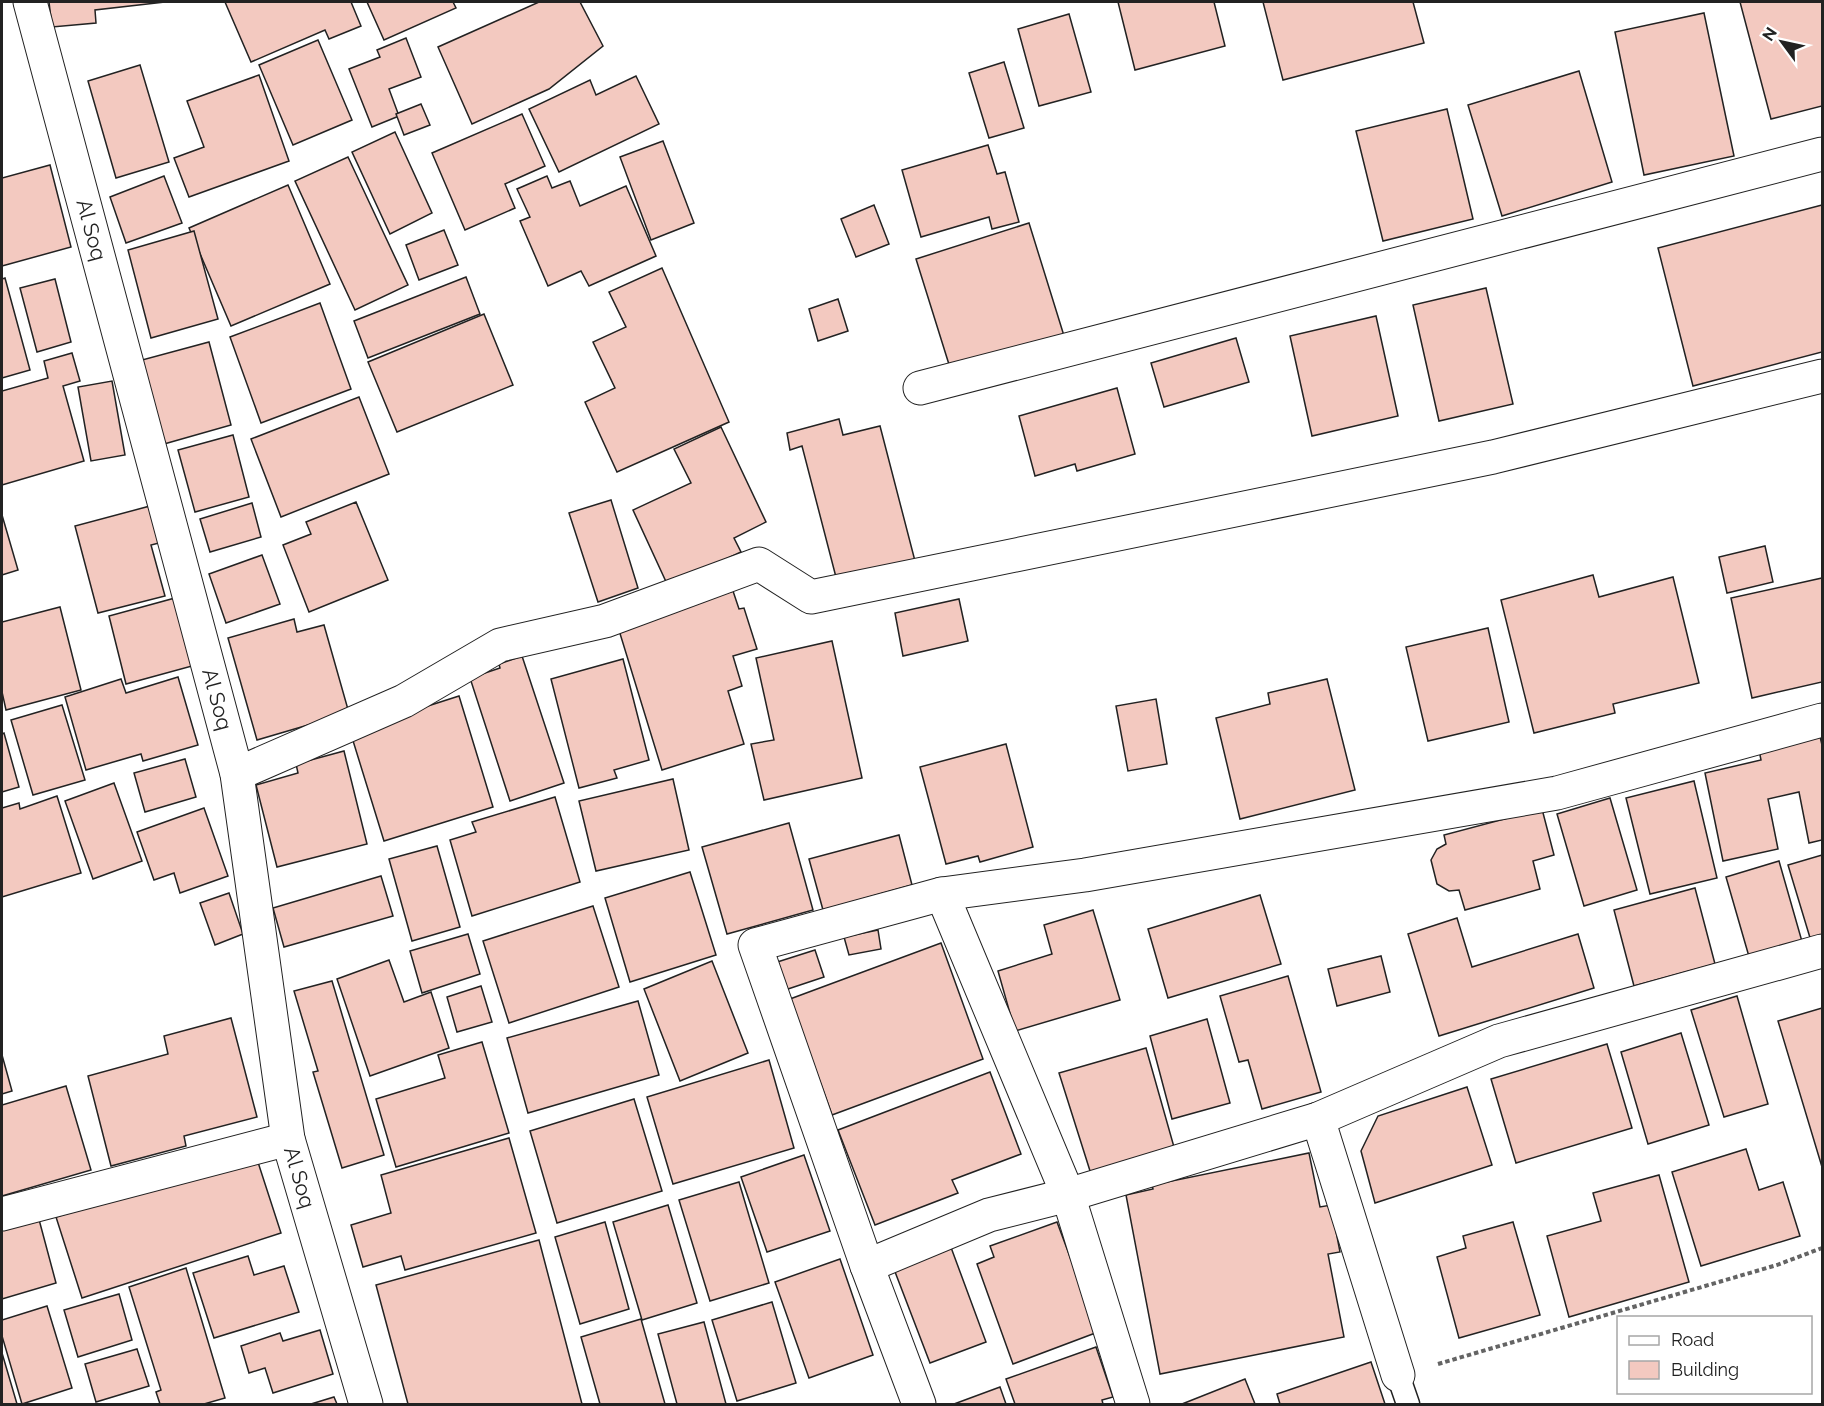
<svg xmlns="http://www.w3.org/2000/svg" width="1824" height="1406" viewBox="0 0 1824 1406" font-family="Raleway,sans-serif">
<rect width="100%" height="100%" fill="#fff"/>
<g fill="#f3c9c0" stroke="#222" stroke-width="1.5">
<polygon points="49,2 165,2 95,10 96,23 52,27"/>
<polygon points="225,2 351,2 361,26 329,39 325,30 251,62"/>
<polygon points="367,2 453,2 456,8 384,40"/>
<polygon points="539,2 580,2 603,46 549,89 472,124 438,47"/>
<polygon points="1118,2 1214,2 1225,46 1135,70"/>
<polygon points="1263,2 1413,2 1424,43 1283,80"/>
<polygon points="1740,2 1822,2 1822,106 1771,119"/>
<polygon points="1704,13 1734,156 1644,175 1615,32"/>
<polygon points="1069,14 1091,92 1039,106 1018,29"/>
<polygon points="406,38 421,77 389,89 399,116 372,127 349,69 380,57 377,50"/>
<polygon points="318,40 352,120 293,145 259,65"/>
<polygon points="1004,62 1024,128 989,138 969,73"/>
<polygon points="140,65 169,162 116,178 88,81"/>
<polygon points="1579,71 1612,182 1502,216 1468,105"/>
<polygon points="259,75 289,161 189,197 174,158 204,147 187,101"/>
<polygon points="636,76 659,124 559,172 529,109 590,80 596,95"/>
<polygon points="421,104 430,125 404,135 396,114"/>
<polygon points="1447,109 1473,219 1383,241 1356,131"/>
<polygon points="522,114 545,166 505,184 515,208 465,230 432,153"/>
<polygon points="395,132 432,213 390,234 352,152"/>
<polygon points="663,141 694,223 651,240 620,157"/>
<polygon points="988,145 997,174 1005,172 1019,222 992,229 989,217 921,237 902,170"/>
<polygon points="348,157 408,285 355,310 295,181"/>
<polygon points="50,165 71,247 2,266 2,178"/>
<polygon points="164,176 182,223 126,243 110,197"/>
<polygon points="547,176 552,188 570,181 580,206 626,186 656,256 589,286 581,271 548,286 520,221 530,217 517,189"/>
<polygon points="288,185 330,284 231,326 189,228"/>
<polygon points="874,205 889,244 856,257 841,219"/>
<polygon points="1822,205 1822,352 1693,386 1658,248"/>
<polygon points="1029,223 1065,339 952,374 916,259"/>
<polygon points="444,230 458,265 419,280 406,245"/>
<polygon points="194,231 218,319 151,338 128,250"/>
<polygon points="662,268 729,422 617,472 585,402 615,388 593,342 626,327 609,292"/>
<polygon points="466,277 480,314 368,358 354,321"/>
<polygon points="5,278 30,370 2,378 2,279"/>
<polygon points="55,279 71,342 37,352 20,288"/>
<polygon points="1486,288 1513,404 1439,421 1413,305"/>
<polygon points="838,299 848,331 818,341 809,309"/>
<polygon points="320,303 351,389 261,423 230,337"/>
<polygon points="484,314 513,385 397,432 368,362"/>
<polygon points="1376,316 1398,416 1312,436 1290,336"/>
<polygon points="1236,338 1249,382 1164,407 1151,363"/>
<polygon points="209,342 231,425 157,446 142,360"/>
<polygon points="72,353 80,381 63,386 84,461 2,485 2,391 48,378 44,361"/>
<polygon points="112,381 125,455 91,461 78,387"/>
<polygon points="1117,388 1135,454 1077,471 1075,464 1035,476 1019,416"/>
<polygon points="359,397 389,474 281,517 251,439"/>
<polygon points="839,419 843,435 880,426 915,561 837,581 802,446 790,450 787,433"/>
<polygon points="721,427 766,522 734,538 741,552 668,586 633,510 691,483 674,449"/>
<polygon points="233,435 249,497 195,512 178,450"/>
<polygon points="611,500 638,588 598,602 569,513"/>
<polygon points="356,502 388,580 309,612 283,545 311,534 306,522"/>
<polygon points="252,503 261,537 210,552 200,519"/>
<polygon points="150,506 159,543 151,545 165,596 98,613 75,526"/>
<polygon points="2,515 18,570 2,575"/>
<polygon points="1765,546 1773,582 1727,593 1719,557"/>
<polygon points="262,555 280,604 226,623 209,574"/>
<polygon points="1593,575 1599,597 1673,577 1699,683 1613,704 1615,713 1534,733 1501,600"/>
<polygon points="1822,578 1822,682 1752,698 1731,598"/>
<polygon points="733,591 739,609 744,608 757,649 733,656 742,686 728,691 744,744 662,770 618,627"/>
<polygon points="175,598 192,666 126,684 109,616"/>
<polygon points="959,599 968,641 903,656 895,613"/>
<polygon points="60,607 81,690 6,710 2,692 2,622"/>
<polygon points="294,619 297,632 324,625 349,713 257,740 228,638"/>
<polygon points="1488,628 1509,722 1428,741 1406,647"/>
<polygon points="832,641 862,778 764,800 751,744 774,740 756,658"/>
<polygon points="522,656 564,783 510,801 470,678 500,668 499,664"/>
<polygon points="623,659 649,760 614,770 617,778 579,788 551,679"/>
<polygon points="178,677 198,745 143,761 141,754 86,770 65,697 121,679 126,693"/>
<polygon points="1327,679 1355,790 1240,819 1216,718 1270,704 1268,693"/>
<polygon points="459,696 493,807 384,841 350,731"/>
<polygon points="1156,699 1167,764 1128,771 1116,706"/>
<polygon points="62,705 85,780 33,795 11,720"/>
<polygon points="1819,732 1822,745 1822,840 1809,843 1799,792 1768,799 1778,849 1723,861 1705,773 1761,760 1758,745"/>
<polygon points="4,733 19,787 2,792 2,734"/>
<polygon points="1006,744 1033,847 980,862 978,856 946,864 920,767"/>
<polygon points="344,751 367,844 277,867 256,785 298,773 296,764"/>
<polygon points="185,759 196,797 145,812 134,773"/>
<polygon points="673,779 689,850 596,871 579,801"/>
<polygon points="1694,781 1717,878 1650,894 1626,798"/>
<polygon points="114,783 142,861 93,879 65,801"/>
<polygon points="57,796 81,873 2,897 2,808 19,803 20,809"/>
<polygon points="555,797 580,882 472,916 450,840 476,832 472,822"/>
<polygon points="1610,798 1637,890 1584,906 1557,814"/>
<polygon points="204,808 228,876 180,893 174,873 154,880 137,832"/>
<polygon points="1542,809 1554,855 1533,861 1540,889 1465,910 1459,890 1449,891 1437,884 1431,860 1437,849 1446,844 1444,835"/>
<polygon points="789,823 813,910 727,934 702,847"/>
<polygon points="899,835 912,885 823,910 809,859"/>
<polygon points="437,846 460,927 412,941 389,859"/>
<polygon points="1822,855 1822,937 1811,941 1788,865"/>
<polygon points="1779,861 1803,945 1750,960 1726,877"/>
<polygon points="690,872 716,955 630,982 605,898"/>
<polygon points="381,876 393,916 284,947 273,908"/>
<polygon points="1695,888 1715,964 1634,986 1614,910"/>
<polygon points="229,893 243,934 215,945 200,903"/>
<polygon points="1260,895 1281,964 1168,998 1148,929"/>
<polygon points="593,906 619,987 509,1023 483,941"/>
<polygon points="1093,910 1120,1000 1015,1031 998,971 1052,954 1044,925"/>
<polygon points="1457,918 1472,967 1578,934 1594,988 1439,1036 1408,934"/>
<polygon points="878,930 881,949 849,955 844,937"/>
<polygon points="468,934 480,974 422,993 410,951"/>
<polygon points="941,943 983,1059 832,1115 790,999"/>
<polygon points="815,950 824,977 779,992 771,964"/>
<polygon points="1381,956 1390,992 1337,1006 1328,969"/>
<polygon points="389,960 404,1002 431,992 449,1048 370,1076 337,979"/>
<polygon points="712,961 748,1053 680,1081 644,989"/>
<polygon points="1288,976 1321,1092 1262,1109 1248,1060 1239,1062 1220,996"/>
<polygon points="332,981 384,1155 342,1168 313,1072 318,1071 294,991"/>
<polygon points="481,986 492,1022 457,1032 447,997"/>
<polygon points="1737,996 1768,1104 1724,1117 1691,1010"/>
<polygon points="638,1001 659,1075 528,1113 507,1038"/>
<polygon points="1822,1008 1822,1167 1778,1021"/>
<polygon points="231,1018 257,1117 184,1136 186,1146 111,1166 88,1076 168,1054 164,1036"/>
<polygon points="1207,1019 1230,1103 1172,1119 1150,1036"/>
<polygon points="1681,1033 1709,1125 1648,1144 1621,1052"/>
<polygon points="482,1042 509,1133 396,1167 376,1099 445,1078 438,1055"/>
<polygon points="1607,1044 1632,1128 1516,1163 1491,1079"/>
<polygon points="1146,1048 1174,1147 1091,1174 1059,1073"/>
<polygon points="2,1055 12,1091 2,1094"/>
<polygon points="769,1060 794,1148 673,1184 647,1097"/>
<polygon points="990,1072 1021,1154 952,1180 958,1193 875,1225 838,1130"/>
<polygon points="66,1086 91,1170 2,1196 2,1105"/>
<polygon points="1467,1087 1492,1165 1375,1203 1361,1151 1378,1116"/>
<polygon points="634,1099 662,1191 557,1223 530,1131"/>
<polygon points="509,1138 536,1233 405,1270 401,1256 363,1267 351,1225 391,1213 381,1175"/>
<polygon points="1746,1149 1759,1190 1783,1182 1800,1236 1701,1266 1672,1172"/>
<polygon points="255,1153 281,1233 82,1298 56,1217"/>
<polygon points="1309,1153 1320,1207 1331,1205 1340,1252 1328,1254 1344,1337 1160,1374 1126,1195 1153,1189 1152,1185"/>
<polygon points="804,1155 830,1231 767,1252 741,1177"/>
<polygon points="1659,1175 1689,1282 1569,1317 1547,1236 1601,1221 1593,1193"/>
<polygon points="739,1182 769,1283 710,1301 679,1200"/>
<polygon points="668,1205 697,1303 642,1320 613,1222"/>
<polygon points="37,1212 56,1283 2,1299 2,1222"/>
<polygon points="605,1222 629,1309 580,1324 555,1237"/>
<polygon points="1057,1222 1098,1332 1013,1364 977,1264 994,1257 990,1246"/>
<polygon points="1513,1222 1540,1315 1459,1338 1437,1257 1466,1248 1463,1236"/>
<polygon points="539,1240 582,1404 408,1404 376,1285"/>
<polygon points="949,1242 986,1342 930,1363 892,1264"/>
<polygon points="248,1256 254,1275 284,1266 299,1312 214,1338 193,1273"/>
<polygon points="840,1259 873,1355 809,1378 775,1282"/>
<polygon points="186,1268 225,1398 204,1404 160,1404 156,1392 161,1390 129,1287"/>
<polygon points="119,1294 132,1340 78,1357 64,1310"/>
<polygon points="772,1302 796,1383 737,1401 712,1320"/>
<polygon points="47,1306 72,1388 22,1404 2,1336 2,1320"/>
<polygon points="641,1319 665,1404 600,1404 581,1337"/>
<polygon points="704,1322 726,1404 677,1404 658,1334"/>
<polygon points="320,1330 333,1374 273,1393 265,1368 249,1373 241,1346 280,1333 283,1341"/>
<polygon points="1096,1347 1113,1397 1102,1400 1103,1404 1015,1404 1006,1379"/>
<polygon points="137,1349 149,1386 96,1402 85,1364"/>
<polygon points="2,1353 17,1404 2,1404"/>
<polygon points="1371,1362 1385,1404 1280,1404 1277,1394"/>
<polygon points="1245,1379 1255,1404 1182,1404"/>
<polygon points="1000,1387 1006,1404 954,1404"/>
<polygon points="334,1397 337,1404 311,1404"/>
</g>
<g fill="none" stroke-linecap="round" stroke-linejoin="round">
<g stroke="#222" stroke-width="25">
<polyline id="service" points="1398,1375 1408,1404"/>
</g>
<g stroke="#222" stroke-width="35">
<g id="minor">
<path id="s1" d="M 30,2 L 237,774 L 288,1139 L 366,1404"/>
<polyline points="920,388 1822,154"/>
<polyline points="237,774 404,701 500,645 605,621 759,564 811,597 1493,457 1822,376"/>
<polyline points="942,894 1068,1195 1133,1404"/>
<polyline points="1318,1119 1398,1375"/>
<polyline points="2,1214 288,1139"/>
<polyline points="867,1266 989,1215 1068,1195 1318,1119 1499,1041 1822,951"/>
<polyline points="919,1404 867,1266 755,945 942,894 1085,875 1557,793 1822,720"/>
</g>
</g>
<polyline stroke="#646464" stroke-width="4" stroke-dasharray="4.5 3" stroke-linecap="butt" points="1438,1364 1777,1265 1822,1248"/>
<use href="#service" stroke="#fff" stroke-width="22"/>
<use href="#minor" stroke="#fff" stroke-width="33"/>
</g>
<g text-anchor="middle" stroke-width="4.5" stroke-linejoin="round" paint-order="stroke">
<g font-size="21" fill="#222" stroke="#fff">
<text dy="7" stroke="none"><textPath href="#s1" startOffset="236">Al Soq</textPath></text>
<text dy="7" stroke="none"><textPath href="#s1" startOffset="722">Al Soq</textPath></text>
<text dy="7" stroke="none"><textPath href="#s1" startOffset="1208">Al Soq</textPath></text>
</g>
</g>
<rect width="1824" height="1406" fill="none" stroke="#222222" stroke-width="6"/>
<rect x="1617" y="1316" width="195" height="78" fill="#ffffff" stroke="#a7a7a7" stroke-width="1.5"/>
<rect x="1629" y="1336" width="30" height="9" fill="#ffffff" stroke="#a7a7a7" stroke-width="1.5"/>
<text x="1671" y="1346" font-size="18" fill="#222222">Road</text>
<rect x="1629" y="1361" width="30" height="18" fill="#f3c9c0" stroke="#a7a7a7" stroke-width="1.5"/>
<text x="1671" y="1376" font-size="18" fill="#222222">Building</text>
<g transform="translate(1782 42) rotate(303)" stroke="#ffffff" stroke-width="4.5" paint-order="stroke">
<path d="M0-4.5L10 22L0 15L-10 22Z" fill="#222222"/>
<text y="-9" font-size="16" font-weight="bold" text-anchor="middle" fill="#222222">N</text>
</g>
</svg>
